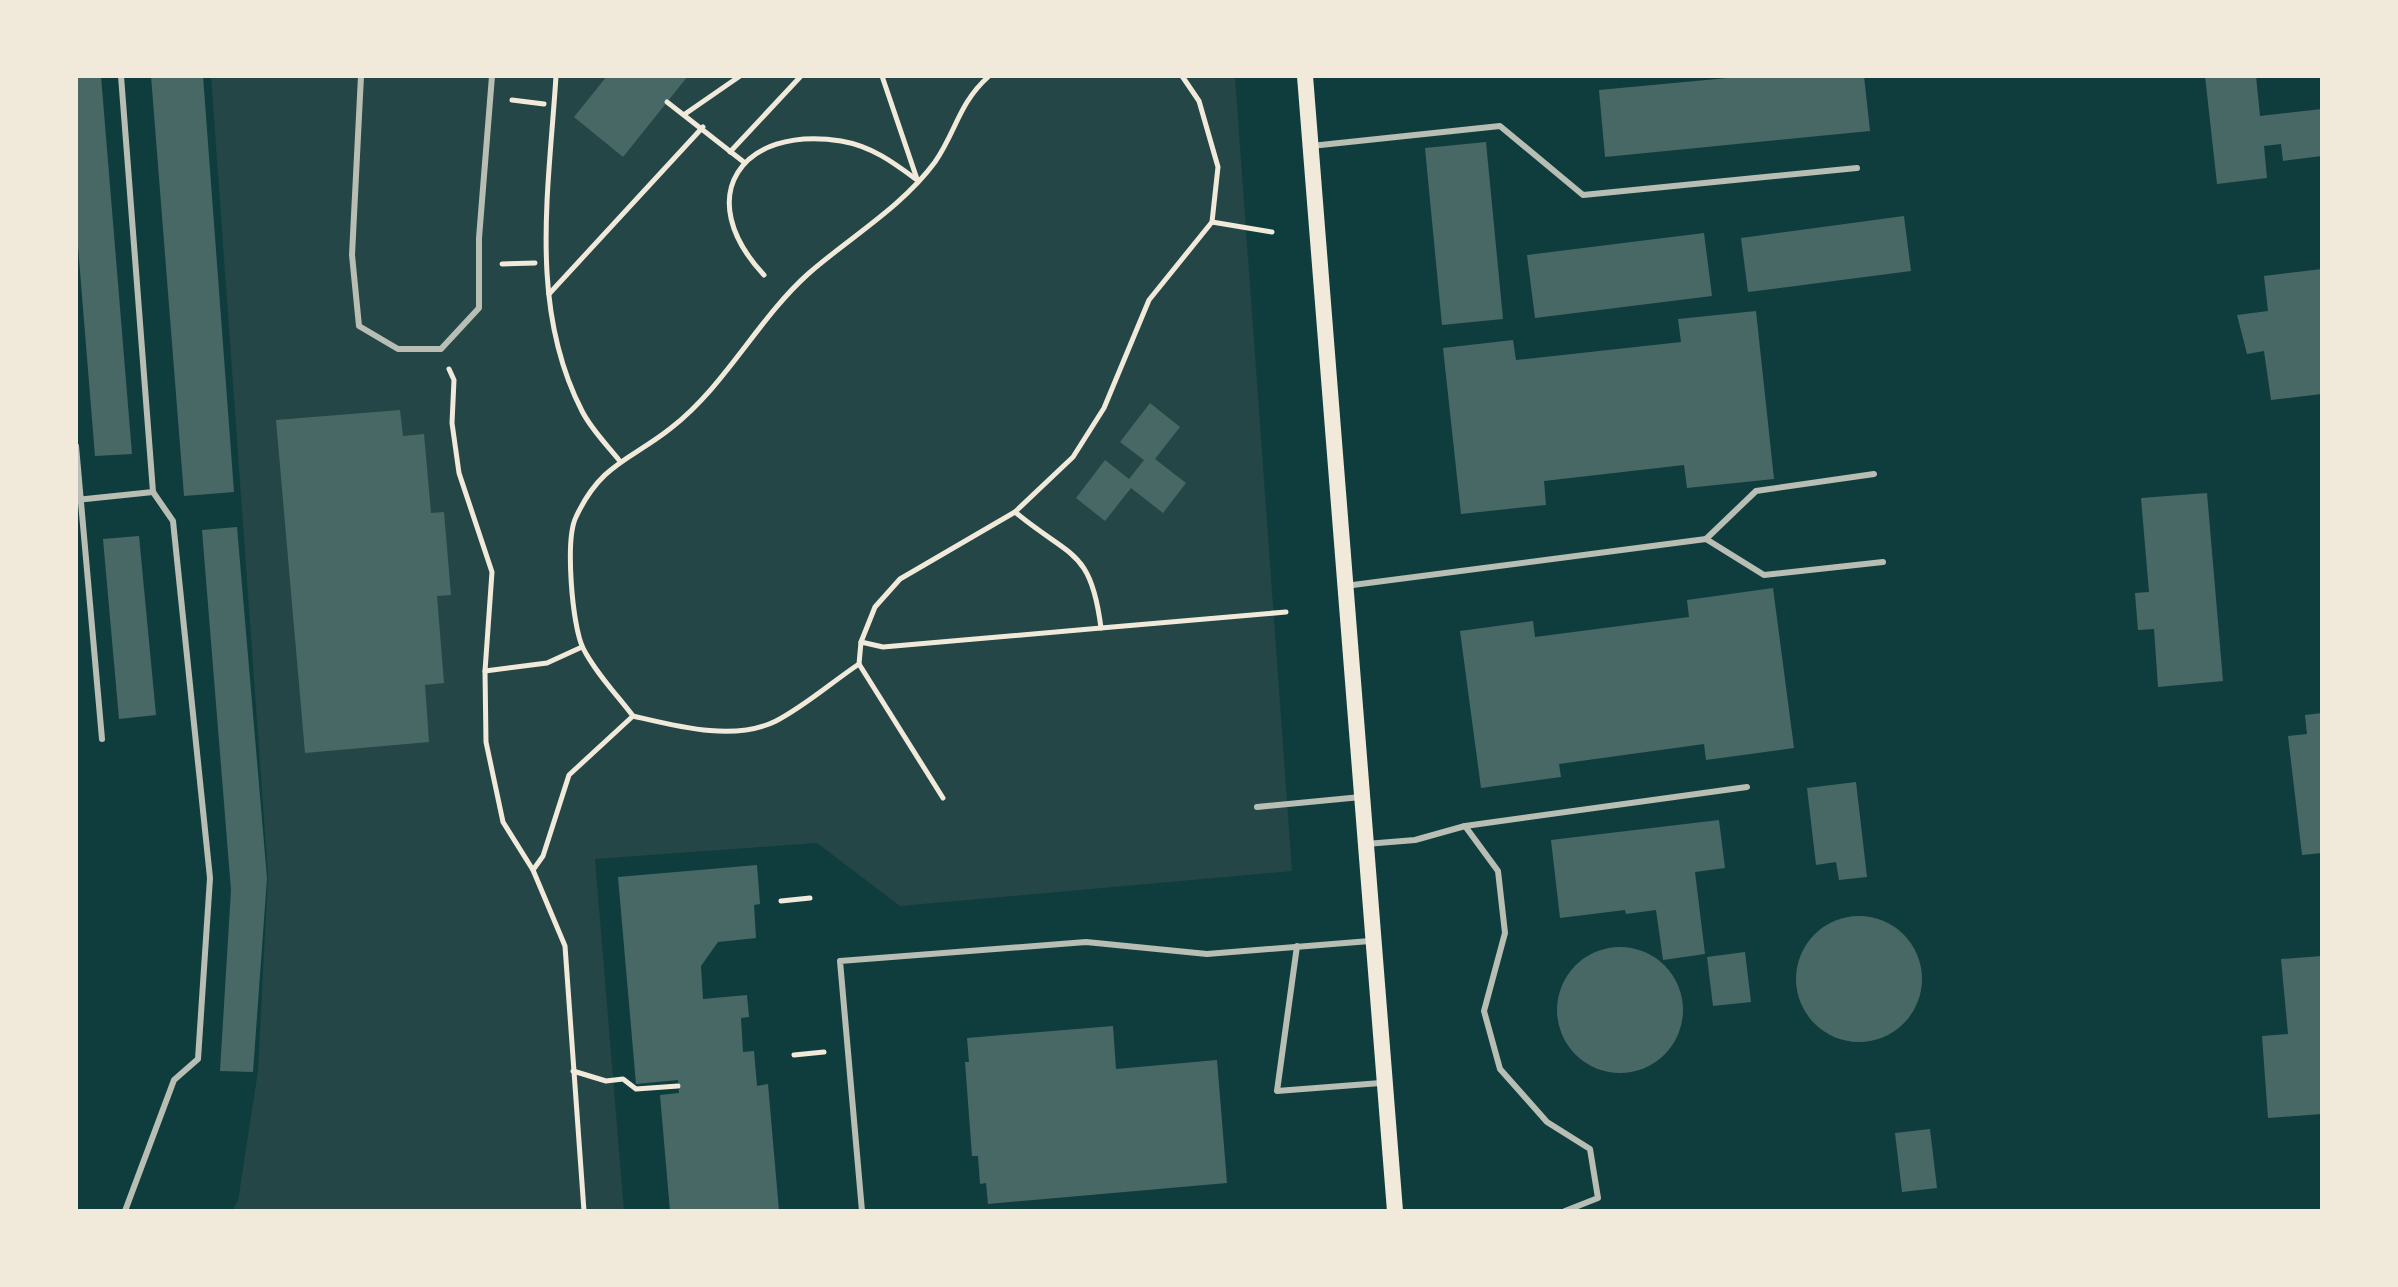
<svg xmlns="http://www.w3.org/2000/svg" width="2398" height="1287" viewBox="0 0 2398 1287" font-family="'Exo 2',sans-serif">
<rect width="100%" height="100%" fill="#0f3d3e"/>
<polygon fill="#244646" points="211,76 1235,76 1292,871 900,906 817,843 595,859 624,1211 232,1211 238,1201 258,1071 268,875"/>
<g fill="#486865">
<polygon points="76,76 101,76 132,454 95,456 76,222"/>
<polygon points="151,76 203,76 234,492 184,496"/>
<polygon points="607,76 688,76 623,157 574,117"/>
<polygon points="1749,76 1864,76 1870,131 1605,157 1599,90"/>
<polygon points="2205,76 2256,76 2260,116 2322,109 2322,156 2283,161 2281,144 2264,146 2267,178 2217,184"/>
<polygon points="1486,142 1503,319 1442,325 1425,148"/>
<polygon points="1904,216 1911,271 1748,292 1741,238"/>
<polygon points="1704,233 1712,296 1535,318 1527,255"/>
<polygon points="2322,269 2322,394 2271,400 2264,351 2247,354 2237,315 2268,311 2264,276"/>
<polygon points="1756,311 1774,479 1687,488 1684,465 1544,481 1546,505 1461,514 1443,348 1513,340 1516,360 1681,342 1678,319"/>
<polygon points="1150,403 1180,427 1155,459 1186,483 1163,513 1131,488 1105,521 1076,498 1105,460 1129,479 1144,460 1120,442"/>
<polygon points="400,410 403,436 424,434 431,513 444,512 451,595 437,596 444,683 425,685 429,742 305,753 276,420"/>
<polygon points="2207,493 2223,681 2158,687 2154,629 2138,630 2135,593 2149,592 2141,498"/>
<polygon points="237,527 267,878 253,1072 220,1071 231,890 202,530"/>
<polygon points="139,536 156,715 119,719 103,539"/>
<polygon points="1773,588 1794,748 1706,760 1704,744 1559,764 1561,777 1481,788 1460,631 1533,621 1535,637 1689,617 1687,600"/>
<polygon points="2322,713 2322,853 2302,855 2288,736 2307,734 2305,715"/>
<polygon points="1856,782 1867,877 1839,880 1836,862 1816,865 1807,788"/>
<polygon points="1719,820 1725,868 1695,872 1705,954 1663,960 1656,910 1626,914 1625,910 1560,918 1551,840"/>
<polygon points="757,865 760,904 754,905 756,938 718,942 701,966 703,999 747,995 749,1017 741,1018 743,1052 754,1051 757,1086 768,1084 779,1211 670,1211 660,1095 679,1093 678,1080 636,1084 618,877"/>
<circle cx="1859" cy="979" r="63"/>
<circle cx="1620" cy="1010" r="63"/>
<polygon points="1745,952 1751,1002 1713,1006 1707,957"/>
<polygon points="2322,956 2322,1114 2268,1118 2262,1036 2288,1034 2281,959"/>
<polygon points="1113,1026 1116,1069 1217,1060 1227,1183 988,1204 986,1183 980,1184 978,1156 972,1156 965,1062 969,1062 967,1038"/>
<polygon points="1930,1129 1937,1188 1902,1192 1895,1133"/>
</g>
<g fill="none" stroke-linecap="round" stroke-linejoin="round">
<g stroke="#f1e9da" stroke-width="5">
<path d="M 556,76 C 549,189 528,306 582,411 C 591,429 607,445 619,460"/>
<polyline points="882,76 917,179"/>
<path d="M 989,76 C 958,104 957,130 935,162 C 901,208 850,237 808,274 C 757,320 726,385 671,428 C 631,460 601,463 576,517 C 565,539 572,626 583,648 C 595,672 617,695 633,716 C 676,726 734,742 776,721 C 805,706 832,682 859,664 L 861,642 L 875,607 L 900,579 L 1015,512 L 1073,457 L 1104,408 L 1149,300 L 1212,222 L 1218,167 L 1199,101 L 1182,76"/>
<polyline points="512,100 544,104"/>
<polyline points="667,102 745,163"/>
<polyline points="685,114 740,76"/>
<polyline points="730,152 801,76"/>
<polyline points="1212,222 1272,232"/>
<polyline points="502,264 535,263"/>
<path d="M 764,275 C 691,197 741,125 841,141 C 871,146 893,162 917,180"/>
<polyline points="549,294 703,127"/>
<polyline points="449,369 454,380 452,423 459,473 492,572 485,671 547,663 582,647"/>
<path d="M 1015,512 C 1070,558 1091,548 1101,628 L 1286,612"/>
<polyline points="861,642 883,647 1101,628"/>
<polyline points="859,664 943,798"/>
<polyline points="485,671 486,742 503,822 533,870 543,856 569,775 633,716"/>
<polyline points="533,870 565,946 584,1211"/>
<polyline points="781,901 810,898"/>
<polyline points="794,1055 824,1052"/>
<polyline points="573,1071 606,1081 623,1079 636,1089 678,1086"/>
</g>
<g stroke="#b8beb3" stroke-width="6">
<polyline points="121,76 153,492 173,521 210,878 198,1059 174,1080 125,1211"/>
<polyline points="361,76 352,255 359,326 398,349 441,349 479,308 479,238 492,76"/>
<polyline points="1311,146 1500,126 1583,195 1857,168"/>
<polyline points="76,446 102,739"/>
<polyline points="76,500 153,492"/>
<polyline points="1706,539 1756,491 1874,474"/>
<polyline points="1345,586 1706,539 1764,575 1883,562"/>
<polyline points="1257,807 1361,797"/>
<polyline points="1465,826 1747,787"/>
<polyline points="1366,844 1415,840 1465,826 1498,871 1505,933 1484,1011 1500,1069 1547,1122 1590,1149 1598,1198 1565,1211"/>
<polyline points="1297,946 1277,1091 1381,1083"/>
<polyline points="862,1211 840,961 1086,942 1207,954 1370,941"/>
</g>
<polyline stroke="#f1e9da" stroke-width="16" points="1305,76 1395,1211"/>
</g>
<rect width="2398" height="1287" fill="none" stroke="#f1e9da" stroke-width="156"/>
</svg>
